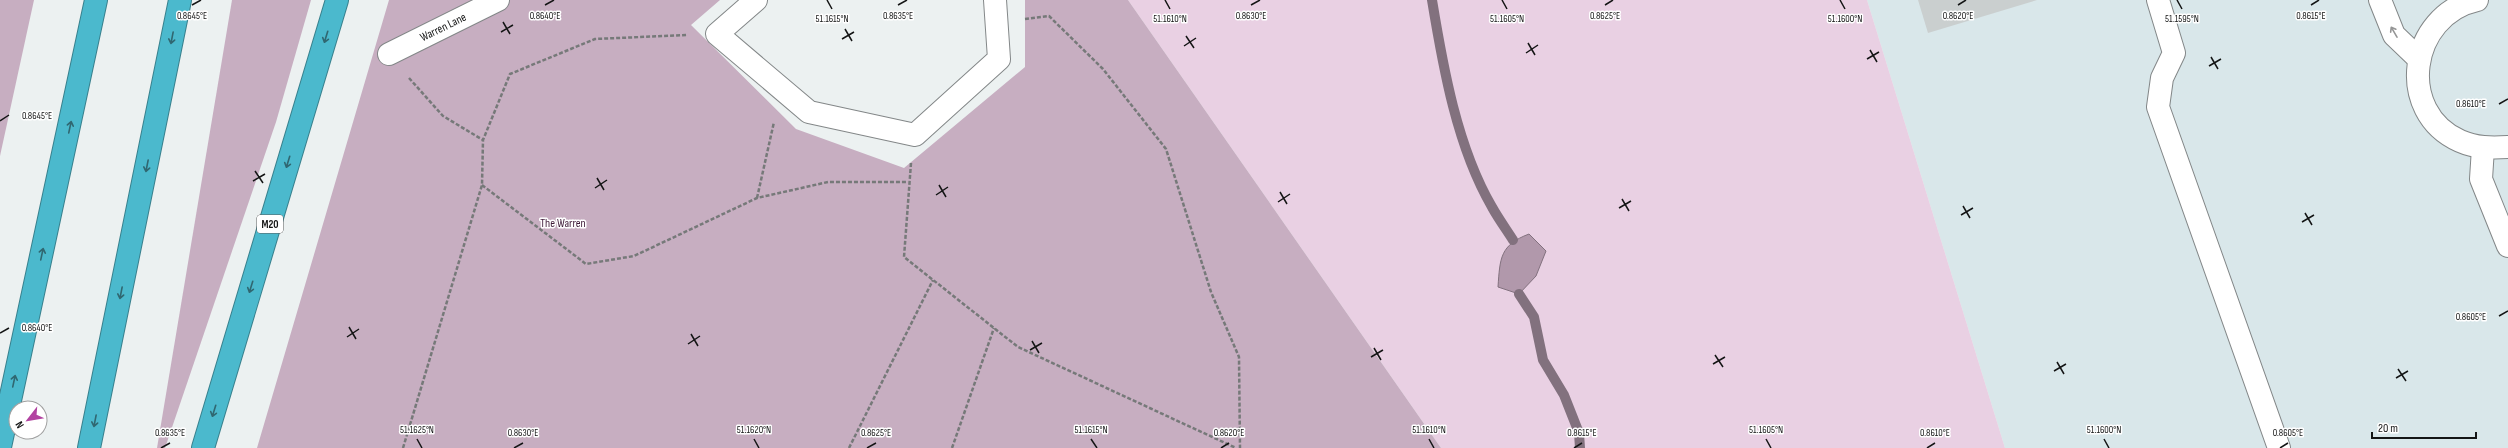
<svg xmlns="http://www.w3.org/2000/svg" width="2508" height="448" viewBox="0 0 2508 448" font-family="'Sofia Sans Condensed',sans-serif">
<rect width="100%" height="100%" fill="#ecf1f1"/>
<polygon fill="#d9e7ea" points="1867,0 2508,0 2508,448 2005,448"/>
<polygon fill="#e9d0e3" points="1128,0 1867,0 2005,448 1441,448"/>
<g fill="#c7aec1">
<polygon points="0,0 34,0 0,156"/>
<polygon points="232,0 311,0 276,122 165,448 157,448"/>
<polygon points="389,0 720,0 691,25 796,129 904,168 1025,67 1025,0 1128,0 1441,448 257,448"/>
</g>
<path fill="#b198ab" stroke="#82717e" d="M 1529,234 L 1546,251 L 1536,276 L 1519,294 L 1498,287 C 1500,258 1500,245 1529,234 Z"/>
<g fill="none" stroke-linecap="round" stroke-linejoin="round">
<g stroke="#82717e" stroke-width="10">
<path d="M 1432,0 C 1443,67 1457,147 1492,207 C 1498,218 1506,229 1513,240"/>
<polyline points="1519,294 1534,317 1543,360 1564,395 1579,433 1580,448"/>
</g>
</g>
<polygon fill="#cacfcf" points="1918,0 2037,0 1928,33"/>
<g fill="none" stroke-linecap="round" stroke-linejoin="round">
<g stroke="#838788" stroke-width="24">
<g id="minor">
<polyline points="756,0 717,34 809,112 915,135 999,59 995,0"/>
<polyline points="2158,0 2174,53 2162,78 2158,107 2279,448"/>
<polyline points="2380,0 2394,35 2418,58"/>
<path d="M 2477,0 C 2409,15 2395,112 2460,141 C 2476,148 2491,148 2508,147"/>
<polyline points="389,54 498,0"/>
<polyline points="2483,148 2481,179 2508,246"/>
</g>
</g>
<g stroke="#38808d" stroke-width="24">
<g id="highway">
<polyline points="0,447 96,0"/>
<polyline points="89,448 180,0"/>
<polyline points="203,448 337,0"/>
</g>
</g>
<g stroke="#767979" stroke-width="2.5" stroke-dasharray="4 2" stroke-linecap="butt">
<polyline points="1025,19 1049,16 1103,69 1166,149 1211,292 1239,357 1240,448"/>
<polyline points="409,78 443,116 483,140"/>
<polyline points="911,163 904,257 1018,347 1236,448"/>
<polyline points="482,185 586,264 634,256 757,198 828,182 908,182"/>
<polyline points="757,198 774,122"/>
<polyline points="403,448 482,185 483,140 510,74 595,39 687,35"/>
<polyline points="849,448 933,280"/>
<polyline points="952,448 994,328"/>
</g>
<use href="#minor" stroke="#fff" stroke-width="22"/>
<use href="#highway" stroke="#4bb9cd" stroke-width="22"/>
</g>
<defs><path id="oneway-shaft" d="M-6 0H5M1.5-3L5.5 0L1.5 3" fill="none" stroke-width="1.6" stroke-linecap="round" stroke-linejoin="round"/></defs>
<use stroke="#959696" href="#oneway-shaft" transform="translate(2394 32) rotate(-120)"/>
<g stroke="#306771">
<use href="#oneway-shaft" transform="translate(326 37) rotate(107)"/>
<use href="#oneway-shaft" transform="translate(172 38) rotate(101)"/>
<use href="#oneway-shaft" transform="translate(70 127) rotate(-78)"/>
<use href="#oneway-shaft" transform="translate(288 162) rotate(107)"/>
<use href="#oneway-shaft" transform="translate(147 166) rotate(101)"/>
<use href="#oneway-shaft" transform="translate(42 254) rotate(-78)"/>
<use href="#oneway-shaft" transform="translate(251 287) rotate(107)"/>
<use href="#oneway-shaft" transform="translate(121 293) rotate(101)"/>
<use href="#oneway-shaft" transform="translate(14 381) rotate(-78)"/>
<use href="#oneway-shaft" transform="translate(214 411) rotate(107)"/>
<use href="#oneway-shaft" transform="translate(95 421) rotate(101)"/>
</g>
<path fill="none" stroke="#141515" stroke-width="1.5" d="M 827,0 L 832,9M 1165,0 L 1170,9M 1502,0 L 1507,9M 1840,0 L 1845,9M 2177,0 L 2182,9M 192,5 L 201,0M 545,5 L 554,0M 898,5 L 907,0M 1251,5 L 1260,0M 1605,5 L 1613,0M 1958,5 L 1966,0M 2311,5 L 2319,0M 503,22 L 510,34M 845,29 L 852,41M 501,32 L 513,25M 1186,36 L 1194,48M 842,39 L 854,32M 1528,43 L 1535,55M 1184,46 L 1196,38M 1870,50 L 1877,62M 1526,53 L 1538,45M 2211,57 L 2218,69M 1867,59 L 1879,52M 2209,66 L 2221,59M 2499,104 L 2508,99M 0,121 L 9,115M 255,171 L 263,183M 597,178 L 604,190M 253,181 L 265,174M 939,185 L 946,197M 595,188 L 607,180M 1280,192 L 1287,204M 936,195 L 948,187M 1622,199 L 1629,211M 1278,202 L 1290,194M 1963,206 L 1970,218M 1619,208 L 1631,201M 2305,213 L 2312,225M 1961,215 L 1973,208M 2302,222 L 2314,215M 2499,316 L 2508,311M 349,327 L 356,339M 0,333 L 9,328M 691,334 L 698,346M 347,337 L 359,329M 1032,341 L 1039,353M 688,344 L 700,336M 1374,348 L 1381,360M 1030,350 L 1042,343M 1715,355 L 1723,367M 1371,357 L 1383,350M 2057,362 L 2064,374M 1713,364 L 1725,357M 2398,369 L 2406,381M 2054,371 L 2066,364M 2396,378 L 2408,371M 417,439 L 422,448M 754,439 L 759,448M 1091,439 L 1097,448M 1429,439 L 1434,448M 1766,439 L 1771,448M 2104,439 L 2109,448M 161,448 L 170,443M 514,448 L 523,443M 867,448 L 876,443M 1221,448 L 1229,443M 1574,448 L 1582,443M 1927,448 L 1935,443M 2280,448 L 2288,443"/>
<g text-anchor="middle" stroke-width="3" stroke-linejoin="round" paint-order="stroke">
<rect fill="#fff" stroke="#5a5b5b" stroke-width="1" x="257" y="215" width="26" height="18" rx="3"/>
<g font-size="11" font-weight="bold" fill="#141515">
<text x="270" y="228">M20</text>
</g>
<g font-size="12" fill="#141515" stroke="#fff">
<text transform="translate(443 27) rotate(-26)" y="4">Warren Lane</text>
</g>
<g font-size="12" fill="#3e1b38" stroke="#fff">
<text x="563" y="227">The Warren</text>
</g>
</g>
<g font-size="10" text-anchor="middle" fill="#141515" stroke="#fff" stroke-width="3" stroke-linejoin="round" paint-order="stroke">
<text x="192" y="19">0.8645°E</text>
<text x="545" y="19">0.8640°E</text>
<text x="898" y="19">0.8635°E</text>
<text x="1251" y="19">0.8630°E</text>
<text x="1605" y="19">0.8625°E</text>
<text x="1958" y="19">0.8620°E</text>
<text x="2311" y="19">0.8615°E</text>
<text x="1170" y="22">51.1610°N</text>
<text x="2182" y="22">51.1595°N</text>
<text x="832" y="22">51.1615°N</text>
<text x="1507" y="22">51.1605°N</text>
<text x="1845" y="22">51.1600°N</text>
<text x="2471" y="107">0.8610°E</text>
<text x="37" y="119">0.8645°E</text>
<text x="2471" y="320">0.8605°E</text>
<text x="37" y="331">0.8640°E</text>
<text x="417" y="433">51.1625°N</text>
<text x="754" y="433">51.1620°N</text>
<text x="1091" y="433">51.1615°N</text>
<text x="1429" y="433">51.1610°N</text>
<text x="1766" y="433">51.1605°N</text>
<text x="2104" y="433">51.1600°N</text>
<text x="170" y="436">0.8635°E</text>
<text x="523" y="436">0.8630°E</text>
<text x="876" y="436">0.8625°E</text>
<text x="1229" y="436">0.8620°E</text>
<text x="1582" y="436">0.8615°E</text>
<text x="1935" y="436">0.8610°E</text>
<text x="2288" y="436">0.8605°E</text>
</g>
<g transform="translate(28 420) rotate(239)"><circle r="19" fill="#ffffff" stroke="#a1a1a1"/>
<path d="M0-3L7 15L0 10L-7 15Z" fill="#b243a1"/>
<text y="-6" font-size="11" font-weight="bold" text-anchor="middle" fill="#141515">N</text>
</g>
<path d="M2372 432v6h104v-6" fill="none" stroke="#141515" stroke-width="2"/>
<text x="2378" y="432" font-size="12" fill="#141515" stroke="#ffffff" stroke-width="3" paint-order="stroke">20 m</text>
</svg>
